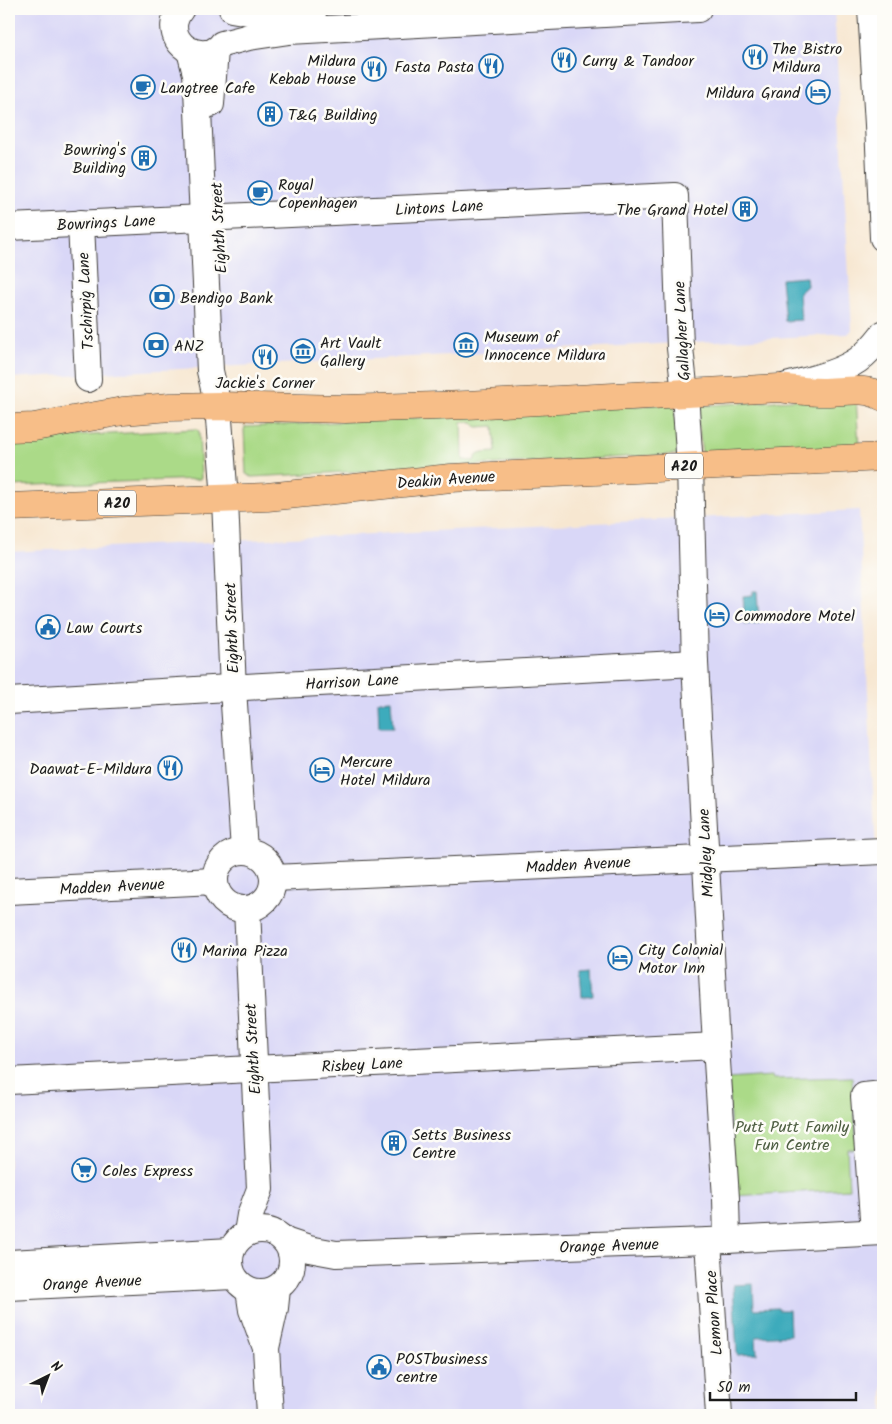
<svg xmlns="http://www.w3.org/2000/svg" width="892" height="1424" viewBox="0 0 892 1424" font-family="Kalam,sans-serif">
<rect width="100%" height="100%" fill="#fdfcf7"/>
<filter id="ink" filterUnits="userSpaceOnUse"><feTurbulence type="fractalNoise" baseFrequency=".02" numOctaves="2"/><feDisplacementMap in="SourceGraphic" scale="10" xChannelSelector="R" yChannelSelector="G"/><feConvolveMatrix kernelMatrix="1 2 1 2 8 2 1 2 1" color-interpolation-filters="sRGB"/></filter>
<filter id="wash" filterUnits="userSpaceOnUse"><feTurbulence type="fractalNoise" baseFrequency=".0096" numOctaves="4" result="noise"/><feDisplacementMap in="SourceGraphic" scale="20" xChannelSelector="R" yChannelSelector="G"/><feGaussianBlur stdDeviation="1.12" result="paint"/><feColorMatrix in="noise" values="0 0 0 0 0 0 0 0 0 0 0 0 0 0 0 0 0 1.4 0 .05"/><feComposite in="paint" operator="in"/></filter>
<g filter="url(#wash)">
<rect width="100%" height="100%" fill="#f7e7d1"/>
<g fill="#d9d7f7">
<polygon points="9,9 834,9 852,330 848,334 9,378"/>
<polygon points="859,510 883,997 883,1415 9,1415 9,552"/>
</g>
<g fill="#abda88" stroke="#647b52" fill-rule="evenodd">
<polygon points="856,396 859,448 702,453 696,406"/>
<path d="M 672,404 L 674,405 L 680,454 L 252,477 L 246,474 L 244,430 L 245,427 ZM 462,422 L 473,422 L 477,427 L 494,426 L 496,452 C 487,453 476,451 474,461 L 463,460 Z"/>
<polygon points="196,429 199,431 201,477 200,479 9,486 9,440"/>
<polygon points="772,1076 773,1079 852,1077 857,1149 847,1149 849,1189 734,1196 728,1079"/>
</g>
<g fill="#3dabbc" stroke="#2c646c">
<polygon points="806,277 807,286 799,293 801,320 785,321 781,279"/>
<polygon points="753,591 757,591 759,623 745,624 743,596 753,595"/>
<polygon points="391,700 393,728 379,728 378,701"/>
<polygon points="591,969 593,996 582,997 580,970"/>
<polygon points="753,1284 754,1309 778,1308 778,1310 789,1310 790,1335 756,1337 757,1354 737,1355 733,1285"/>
</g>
</g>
<g filter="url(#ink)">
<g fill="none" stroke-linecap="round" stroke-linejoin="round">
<g stroke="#3d3a37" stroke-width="28">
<g id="minor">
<path d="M 181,9 C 164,30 181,55 206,53"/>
<path d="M 232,9 C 259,15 285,14 313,13"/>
<polyline points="871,9 878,125 883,238"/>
<polyline points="222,44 249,37 289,31 698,9"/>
<polyline points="190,51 196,74 197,89 210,371 218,406 225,500 233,689 244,850"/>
<polyline points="211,104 215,50"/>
<polyline points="81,223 88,379"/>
<polyline points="9,227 675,196 680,348 685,394 690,466 695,663 716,1046 726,1198 727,1240"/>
<path d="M 780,388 C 806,380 836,375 858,360 C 868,353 876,343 883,334"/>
<polyline points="9,701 263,686 695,663"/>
<circle cx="244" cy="880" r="29"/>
<polyline points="273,878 883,851"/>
<polyline points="9,891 214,881"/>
<polyline points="247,909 260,1189 250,1215 247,1233"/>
<polyline points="9,1081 716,1046"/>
<circle cx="261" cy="1261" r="31"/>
<polyline points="874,1232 864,1096 883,1094"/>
<polyline points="285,1241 309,1249 336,1254 708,1241 883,1232"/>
<polyline points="708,1241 719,1415"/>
<polyline points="9,1263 231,1251"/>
<polyline points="9,1287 233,1276"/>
<polyline points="249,1290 252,1310 266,1348 270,1415"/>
<polyline points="266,1348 275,1308 277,1289"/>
</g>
</g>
<g stroke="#3d3a37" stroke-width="29">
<g id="highway">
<path d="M 9,428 L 34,427 L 123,411 L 170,407 L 218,406 L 345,409 L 467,405 L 779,388 C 794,390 808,392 822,392 C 843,392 865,386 883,397"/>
<polyline points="9,507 267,497 451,478 883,457"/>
</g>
</g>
<use href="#minor" stroke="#fff" stroke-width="26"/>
<use href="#highway" stroke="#f7be88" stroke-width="28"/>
</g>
</g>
<defs>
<g id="restaurant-ring" transform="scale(1.25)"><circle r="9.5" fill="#fdfcf7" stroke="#1f6fb2" stroke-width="1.5"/><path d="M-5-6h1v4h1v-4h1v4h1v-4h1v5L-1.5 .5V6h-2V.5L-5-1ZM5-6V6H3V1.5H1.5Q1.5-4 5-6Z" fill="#1f6fb2"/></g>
<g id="cafe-ring" transform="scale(1.25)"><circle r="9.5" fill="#fdfcf7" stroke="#1f6fb2" stroke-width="1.5"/><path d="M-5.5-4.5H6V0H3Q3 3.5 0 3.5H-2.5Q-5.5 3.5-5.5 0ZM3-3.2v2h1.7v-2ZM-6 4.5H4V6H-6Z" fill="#1f6fb2"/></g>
<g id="hotel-ring" transform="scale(1.25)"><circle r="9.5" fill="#fdfcf7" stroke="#1f6fb2" stroke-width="1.5"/><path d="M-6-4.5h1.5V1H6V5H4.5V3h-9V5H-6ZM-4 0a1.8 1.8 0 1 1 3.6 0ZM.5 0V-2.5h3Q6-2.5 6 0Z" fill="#1f6fb2"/></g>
<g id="building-ring" transform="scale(1.25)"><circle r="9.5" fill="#fdfcf7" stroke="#1f6fb2" stroke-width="1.5"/><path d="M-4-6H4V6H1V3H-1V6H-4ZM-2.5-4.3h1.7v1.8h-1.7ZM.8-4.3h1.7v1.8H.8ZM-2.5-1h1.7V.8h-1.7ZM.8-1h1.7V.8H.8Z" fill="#1f6fb2"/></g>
<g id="bank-ring" transform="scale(1.25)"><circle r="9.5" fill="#fdfcf7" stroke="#1f6fb2" stroke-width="1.5"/><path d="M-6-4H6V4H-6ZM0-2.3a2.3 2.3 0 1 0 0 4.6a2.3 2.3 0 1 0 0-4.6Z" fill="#1f6fb2"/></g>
<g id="museum-ring" transform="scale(1.25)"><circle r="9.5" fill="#fdfcf7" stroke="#1f6fb2" stroke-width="1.5"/><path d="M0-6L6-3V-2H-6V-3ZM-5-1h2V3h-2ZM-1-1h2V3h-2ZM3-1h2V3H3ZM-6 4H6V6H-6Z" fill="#1f6fb2"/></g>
<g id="civic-ring" transform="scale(1.25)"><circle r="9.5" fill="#fdfcf7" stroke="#1f6fb2" stroke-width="1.5"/><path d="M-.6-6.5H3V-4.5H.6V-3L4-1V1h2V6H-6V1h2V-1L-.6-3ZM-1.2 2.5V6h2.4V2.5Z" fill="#1f6fb2"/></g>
<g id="supermarket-ring" transform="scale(1.25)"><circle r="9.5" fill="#fdfcf7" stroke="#1f6fb2" stroke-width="1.5"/><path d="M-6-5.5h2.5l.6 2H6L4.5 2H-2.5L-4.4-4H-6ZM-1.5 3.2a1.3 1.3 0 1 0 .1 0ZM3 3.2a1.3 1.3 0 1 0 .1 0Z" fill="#1f6fb2"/></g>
</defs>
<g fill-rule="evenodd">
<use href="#restaurant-ring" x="755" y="57"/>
<use href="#restaurant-ring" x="564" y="60"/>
<use href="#restaurant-ring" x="491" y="66"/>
<use href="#restaurant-ring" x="374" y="69"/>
<use href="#cafe-ring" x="143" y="87"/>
<use href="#hotel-ring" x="818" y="92"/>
<use href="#building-ring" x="270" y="114"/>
<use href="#building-ring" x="144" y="158"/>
<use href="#cafe-ring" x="260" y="193"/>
<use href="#building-ring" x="745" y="209"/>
<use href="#bank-ring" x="162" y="297"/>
<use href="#bank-ring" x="156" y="345"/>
<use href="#museum-ring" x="466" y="345"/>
<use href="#museum-ring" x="303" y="351"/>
<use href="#restaurant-ring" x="265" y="357"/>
<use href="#hotel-ring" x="717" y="615"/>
<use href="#civic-ring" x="48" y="627"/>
<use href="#restaurant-ring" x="170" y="768"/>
<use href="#hotel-ring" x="322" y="770"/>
<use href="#restaurant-ring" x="184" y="950"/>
<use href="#hotel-ring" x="620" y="958"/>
<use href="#building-ring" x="394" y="1143"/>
<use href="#supermarket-ring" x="84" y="1170"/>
<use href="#civic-ring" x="379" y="1367"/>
</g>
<g text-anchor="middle" stroke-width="5" stroke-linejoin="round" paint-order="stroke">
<g fill="#fdfcf7" stroke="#605f5e" stroke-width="1">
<rect x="665" y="453.5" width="38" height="25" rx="4"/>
<rect x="98" y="490.5" width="38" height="25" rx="4"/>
</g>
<g font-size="15" font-weight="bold" fill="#1c1c1c">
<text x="684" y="471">A20</text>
<text x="117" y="508">A20</text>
</g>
<g font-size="16" fill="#1c1c1c" stroke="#fdfcf7" text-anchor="start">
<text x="772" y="54">The Bistro<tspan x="772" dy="18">Mildura</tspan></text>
<text x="356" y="66" text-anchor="end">Mildura<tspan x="356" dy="18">Kebab House</tspan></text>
<text x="582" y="66">Curry &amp; Tandoor</text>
<text x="474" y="72" text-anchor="end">Fasta Pasta</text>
<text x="160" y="93">Langtree Cafe</text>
<text x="800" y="98" text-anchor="end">Mildura Grand</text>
<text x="288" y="120">T&amp;G Building</text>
<text x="126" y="155" text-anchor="end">Bowring's<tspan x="126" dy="18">Building</tspan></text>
<text x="278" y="190">Royal<tspan x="278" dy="18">Copenhagen</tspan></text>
<text x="728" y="215" text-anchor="end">The Grand Hotel</text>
<text x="180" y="303">Bendigo Bank</text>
<text x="484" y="342">Museum of<tspan x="484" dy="18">Innocence Mildura</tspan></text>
<text x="320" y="348">Art Vault<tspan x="320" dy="18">Gallery</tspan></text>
<text x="174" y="351">ANZ</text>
<text x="265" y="388" text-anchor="middle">Jackie's Corner</text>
<text x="734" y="621">Commodore Motel</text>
<text x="66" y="633">Law Courts</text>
<text x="340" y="767">Mercure<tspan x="340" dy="18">Hotel Mildura</tspan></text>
<text x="152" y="774" text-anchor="end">Daawat-E-Mildura</text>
<text x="638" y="955">City Colonial<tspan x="638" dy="18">Motor Inn</tspan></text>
<text x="202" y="956">Marina Pizza</text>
<text x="412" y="1140">Setts Business<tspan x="412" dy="18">Centre</tspan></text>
<text x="102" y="1176">Coles Express</text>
<text x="396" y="1364">POSTbusiness<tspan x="396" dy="18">centre</tspan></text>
</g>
<g font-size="16" fill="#1c1c1c" stroke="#fdfcf7">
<text transform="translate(439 207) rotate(-3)" y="6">Lintons Lane</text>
<text transform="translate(106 222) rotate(-3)" y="6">Bowrings Lane</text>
<text transform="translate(218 228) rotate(-93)" y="6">Eighth Street</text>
<text transform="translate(85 301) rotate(-93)" y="6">Tschirpig Lane</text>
<text transform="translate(681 331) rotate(-93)" y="6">Gallagher Lane</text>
<text transform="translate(446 479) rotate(-4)" y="6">Deakin Avenue</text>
<text transform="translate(231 628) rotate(-92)" y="6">Eighth Street</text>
<text transform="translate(352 681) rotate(-3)" y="6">Harrison Lane</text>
<text transform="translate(705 853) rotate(-93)" y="6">Midgley Lane</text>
<text transform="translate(578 864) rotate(-3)" y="6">Madden Avenue</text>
<text transform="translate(112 886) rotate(-3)" y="6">Madden Avenue</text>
<text transform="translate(252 1049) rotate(-93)" y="6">Eighth Street</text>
<text transform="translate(362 1064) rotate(-3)" y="6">Risbey Lane</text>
<text transform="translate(609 1245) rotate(-2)" y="6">Orange Avenue</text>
<text transform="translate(92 1282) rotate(-3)" y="6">Orange Avenue</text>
<text transform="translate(713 1313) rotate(-94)" y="6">Lemon Place</text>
</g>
<g font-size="16" fill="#4e5e42" stroke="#fdfcf7">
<text x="792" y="1132">Putt Putt Family<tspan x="792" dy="18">Fun Centre</tspan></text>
</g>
</g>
<rect width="892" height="1424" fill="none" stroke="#fdfcf7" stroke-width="30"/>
<g transform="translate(48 1376) rotate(42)" stroke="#fdfcf7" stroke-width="4" paint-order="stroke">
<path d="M0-4L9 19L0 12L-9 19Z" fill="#1c1c1c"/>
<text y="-8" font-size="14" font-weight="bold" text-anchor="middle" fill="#1c1c1c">N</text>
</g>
<path d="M710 1392v8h146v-8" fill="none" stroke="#1c1c1c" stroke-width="2.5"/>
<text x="717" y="1392" font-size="15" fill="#1c1c1c" stroke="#fdfcf7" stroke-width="4" paint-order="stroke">50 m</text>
</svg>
